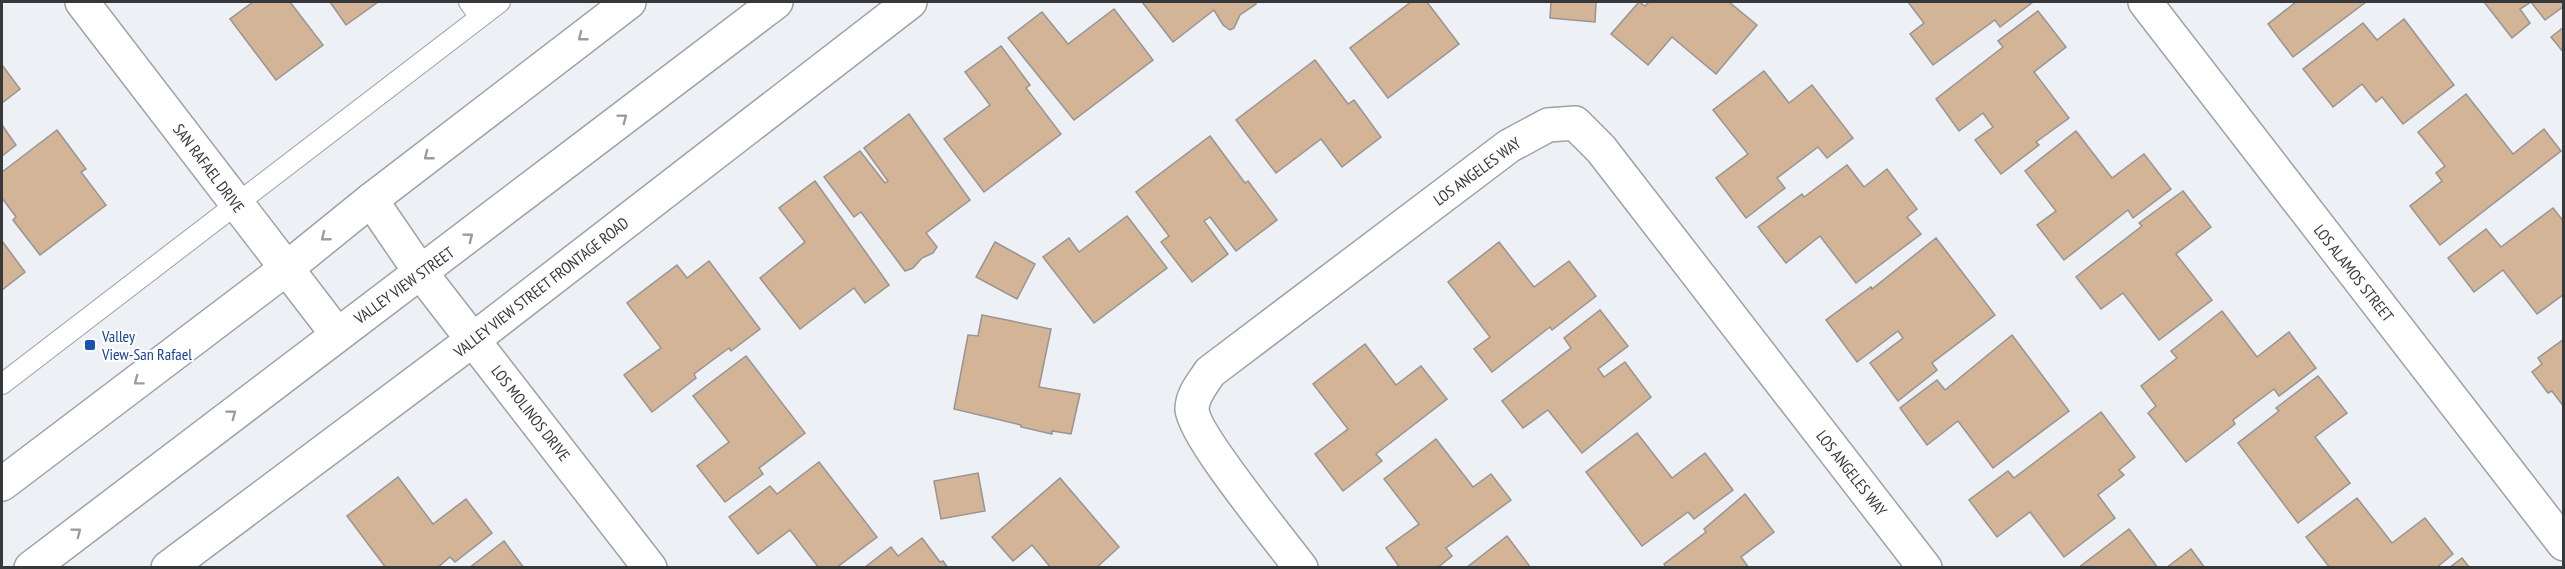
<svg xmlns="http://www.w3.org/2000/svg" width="2565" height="569" viewBox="0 0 2565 569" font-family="'PT Sans Narrow',sans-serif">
<rect width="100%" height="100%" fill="#edf0f4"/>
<g fill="#d3b497" stroke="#989491" stroke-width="1.5">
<polygon points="253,2 290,2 323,45 276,80 230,19"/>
<polygon points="330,2 378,2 346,25"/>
<polygon points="1142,2 1256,2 1256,4 1240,15 1234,28 1230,30 1223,25 1214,10 1173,42"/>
<polygon points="1411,2 1427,2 1459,44 1388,98 1350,48"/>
<polygon points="1551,2 1596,2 1595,22 1550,18"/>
<polygon points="1639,2 1645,6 1649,2 1729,2 1757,25 1716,74 1672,37 1648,65 1611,34"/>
<polygon points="1908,2 2033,2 2000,27 1995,20 1933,65 1910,34 1924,23"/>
<polygon points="2296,2 2366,2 2293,57 2268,24"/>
<polygon points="2484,2 2531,2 2520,9 2530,23 2512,38"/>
<polygon points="2531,2 2564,2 2564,6 2545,20"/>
<polygon points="1114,9 1153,60 1074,120 1008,38 1042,12 1068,44"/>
<polygon points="2038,11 2066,47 2034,72 2069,118 2036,142 2039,145 2001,174 1975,140 1993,127 1983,113 1959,131 1936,99 2003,47 1998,41"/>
<polygon points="2404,19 2454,85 2403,124 2382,97 2376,102 2362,84 2333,107 2303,69 2363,23 2377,40"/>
<polygon points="2564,27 2564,53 2551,37"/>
<polygon points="1001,46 1030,85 1026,88 1061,134 984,192 944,139 990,105 965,72"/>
<polygon points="1315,60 1348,104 1354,100 1381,137 1342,167 1321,139 1276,173 1236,120"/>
<polygon points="2,65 20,89 2,103"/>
<polygon points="1764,71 1789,103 1812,85 1853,138 1827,158 1818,147 1777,178 1785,188 1746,218 1716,178 1748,154 1713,110"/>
<polygon points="2466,94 2513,154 2544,129 2561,151 2440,245 2410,206 2442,181 2436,173 2445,166 2418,132"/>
<polygon points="909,114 970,200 926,233 937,247 933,253 922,258 913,268 905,271 861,212 854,217 824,177 860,151 885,183 888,181 864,148"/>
<polygon points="2,125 16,145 2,156"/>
<polygon points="57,130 86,169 81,172 106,205 40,255 13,220 16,217 2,198 2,172"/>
<polygon points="2076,131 2112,178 2144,154 2171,189 2133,218 2128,210 2064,260 2037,225 2056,211 2025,171"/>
<polygon points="1210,136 1245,183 1248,181 1277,220 1236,251 1210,217 1204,221 1228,254 1192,282 1161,242 1169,236 1136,192"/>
<polygon points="1847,165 1864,187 1887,169 1917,209 1907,217 1921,234 1856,283 1820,236 1786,263 1758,227 1802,194 1804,197"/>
<polygon points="815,181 889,285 865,303 854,288 800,329 760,278 805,242 779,208"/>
<polygon points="2183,191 2211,227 2176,254 2212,300 2159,340 2123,293 2101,309 2076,277 2142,226 2139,223"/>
<polygon points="2553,208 2564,222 2564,294 2537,314 2503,270 2474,292 2448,258 2486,229 2501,247"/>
<polygon points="1127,216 1167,268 1094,323 1043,257 1069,238 1079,252"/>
<polygon points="1936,238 1995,315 1932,363 1937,370 1898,401 1870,363 1903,338 1898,331 1857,362 1826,320 1871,287 1872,289"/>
<polygon points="2,241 25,272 2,290"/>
<polygon points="995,242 1035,264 1017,299 976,277"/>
<polygon points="1499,242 1534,287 1569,261 1596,296 1552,330 1550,327 1492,372 1474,349 1490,337 1448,282"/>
<polygon points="709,261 760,329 731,351 729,348 694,374 696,378 652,412 624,375 661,348 627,303 677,265 687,278"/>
<polygon points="1600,310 1628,346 1598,369 1604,377 1625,362 1651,397 1582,453 1548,410 1523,428 1502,401 1571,348 1564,338"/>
<polygon points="2222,311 2257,357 2289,332 2316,368 2279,396 2274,389 2233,420 2235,424 2186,462 2148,413 2156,406 2141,386 2177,358 2171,351"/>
<polygon points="982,315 1051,329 1039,387 1080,394 1071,434 1052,431 1052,434 1021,427 1021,425 954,409 968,335 978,336"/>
<polygon points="2012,335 2069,411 1993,468 1958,421 1927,445 1900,408 1937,380 1945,390"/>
<polygon points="2564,339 2564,407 2552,391 2548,393 2532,372 2542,364 2538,358"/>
<polygon points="1365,344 1396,385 1421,366 1447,399 1376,454 1382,461 1343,491 1315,454 1348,429 1313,384"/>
<polygon points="746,356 805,433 759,468 763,474 725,502 697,466 729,442 693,396"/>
<polygon points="2318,376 2347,413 2315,437 2350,483 2298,523 2238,443 2279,411 2276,408"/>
<polygon points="2101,412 2135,457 2119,470 2124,475 2098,495 2115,518 2064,557 2030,512 1997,537 1969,500 2008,471 2014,478"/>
<polygon points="1637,433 1672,478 1705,453 1733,490 1694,519 1688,512 1642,546 1586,472"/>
<polygon points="1436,439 1473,487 1491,474 1511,500 1446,548 1452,556 1437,568 1400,568 1386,548 1419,524 1384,479"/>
<polygon points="819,462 877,537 836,568 819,568 790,530 758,554 729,517 770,486 777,494"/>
<polygon points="978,473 985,511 941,519 934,481"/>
<polygon points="398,477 433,524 466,499 492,533 455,562 450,557 437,568 386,568 347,516"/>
<polygon points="1060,478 1119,547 1096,568 1051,568 1032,545 1013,561 992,537"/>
<polygon points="1745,494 1774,532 1741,557 1749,568 1666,568 1664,564 1706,532 1704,529"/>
<polygon points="2357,498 2392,543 2425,518 2453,554 2436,568 2330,568 2306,537"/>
<polygon points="2129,529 2158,568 2078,568"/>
<polygon points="1507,536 1531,568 1466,568"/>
<polygon points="922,538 940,562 943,561 948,568 864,568 891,547 898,556"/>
<polygon points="504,541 524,568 469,568"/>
<polygon points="2191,549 2205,568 2166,568"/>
<polygon points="2462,558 2470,568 2449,568"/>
</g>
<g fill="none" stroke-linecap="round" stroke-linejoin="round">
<g stroke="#9ea1a5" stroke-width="22">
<g id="lane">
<polyline points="469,2 480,17"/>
<polyline points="2,384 500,2"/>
</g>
</g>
<g stroke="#9ea1a5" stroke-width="36">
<g id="street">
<polyline points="82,2 337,334"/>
<polyline points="2145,2 2564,544"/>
<polyline points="371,200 421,273 650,568"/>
<polyline points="168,568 474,339 910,2"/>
<path d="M 1301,568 C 1281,541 1193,435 1192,409 C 1192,395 1203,383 1210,372 L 1509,146 L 1548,125 L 1575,123 L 1601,149 L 1925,568"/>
</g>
</g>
<g stroke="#9ea1a5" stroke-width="36">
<g id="primary">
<polyline points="2,484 287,268 371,200 629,2"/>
<path d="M 31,568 C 279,378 528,191 776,2"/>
</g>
</g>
<use href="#lane" stroke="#fff" stroke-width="20"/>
<use href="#street" stroke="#fff" stroke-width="33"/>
<use href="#primary" stroke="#fff" stroke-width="33"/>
</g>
<defs><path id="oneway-chevron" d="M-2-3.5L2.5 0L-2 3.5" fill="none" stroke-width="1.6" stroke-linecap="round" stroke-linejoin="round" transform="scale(1.5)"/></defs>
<g stroke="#9b9c9c">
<use href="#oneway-chevron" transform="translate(582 37) rotate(142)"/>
<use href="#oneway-chevron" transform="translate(623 118) rotate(-37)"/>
<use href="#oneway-chevron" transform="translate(428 156) rotate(142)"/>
<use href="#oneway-chevron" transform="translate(325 237) rotate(141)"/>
<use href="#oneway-chevron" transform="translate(469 237) rotate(-37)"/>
<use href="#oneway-chevron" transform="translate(138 381) rotate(143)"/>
<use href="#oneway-chevron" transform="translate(232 414) rotate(-37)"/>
<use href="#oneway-chevron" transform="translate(77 532) rotate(-37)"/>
</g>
<rect fill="#1a4fb4" stroke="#fdfdfe" stroke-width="2" x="84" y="339" width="12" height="12" rx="3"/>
<g text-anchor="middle" stroke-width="4.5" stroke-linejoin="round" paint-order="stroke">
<g font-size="16" fill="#373839" stroke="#fdfdfe">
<text transform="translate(209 168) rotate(53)" y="6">SAN RAFAEL DRIVE</text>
<text transform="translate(1477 171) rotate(-36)" y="6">LOS ANGELES WAY</text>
<text transform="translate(2354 273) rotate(52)" y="6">LOS ALAMOS STREET</text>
<text transform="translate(404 285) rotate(-36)" y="6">VALLEY VIEW STREET</text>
<text transform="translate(541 287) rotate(-38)" y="6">VALLEY VIEW STREET FRONTAGE ROAD</text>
<text transform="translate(531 413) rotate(52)" y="6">LOS MOLINOS DRIVE</text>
<text transform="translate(1852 473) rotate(52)" y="6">LOS ANGELES WAY</text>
</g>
<g font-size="16" fill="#164399" stroke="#fdfdfe" text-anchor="start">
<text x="102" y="342">Valley<tspan x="102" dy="18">View-San Rafael</tspan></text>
</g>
</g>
<rect width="2565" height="569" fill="none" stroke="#373839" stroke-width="6"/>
</svg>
